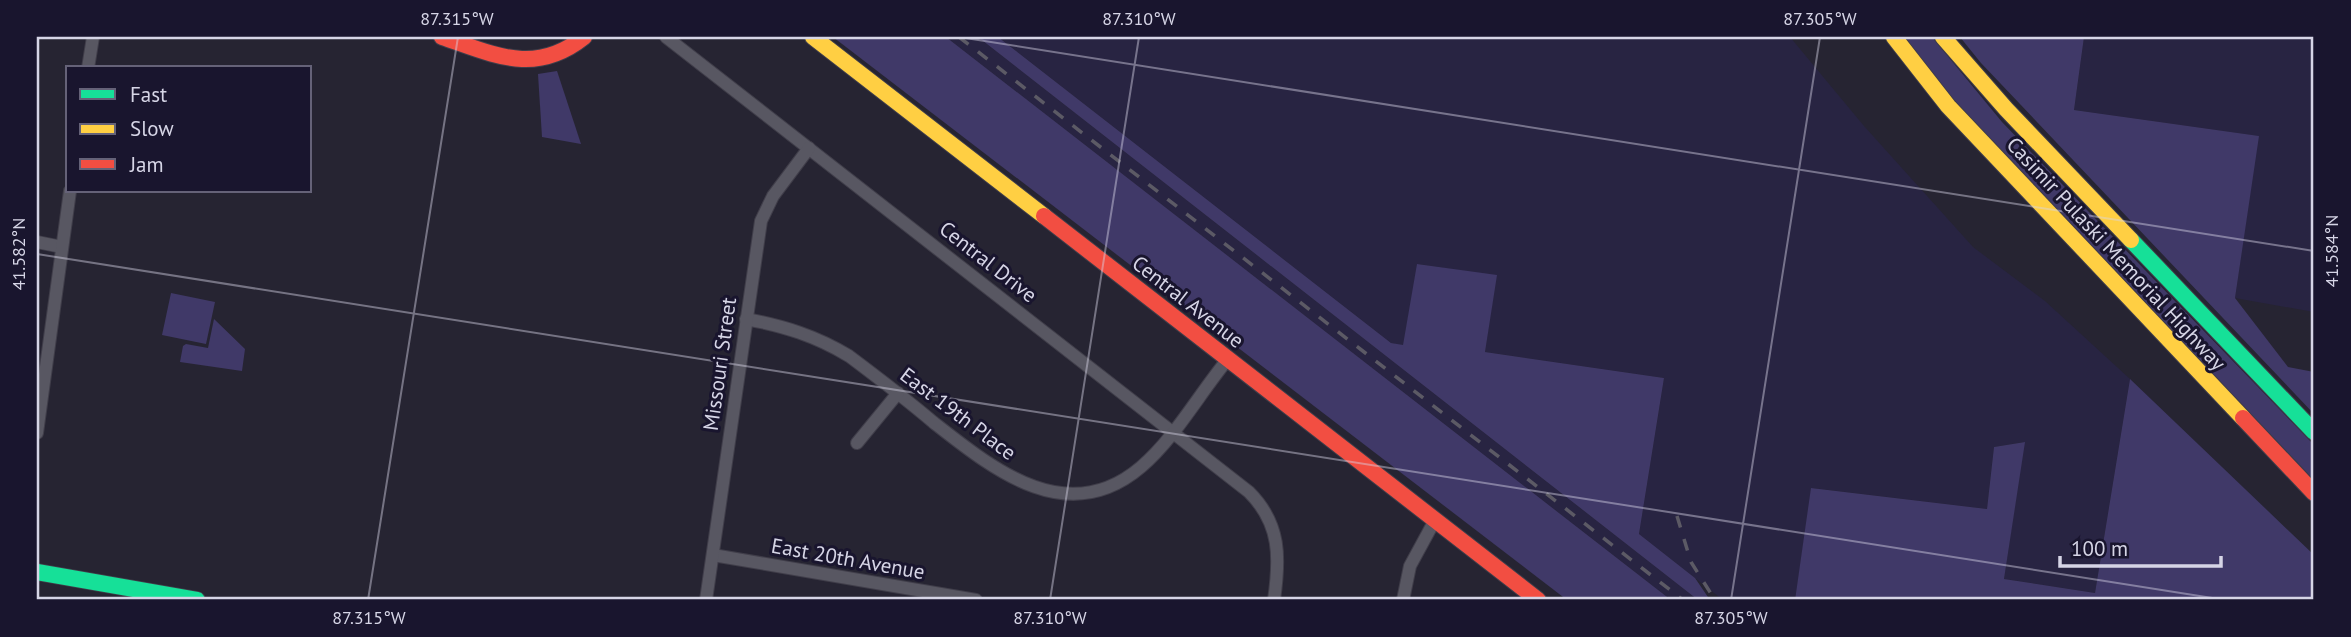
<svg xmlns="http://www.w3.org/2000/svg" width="2351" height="637" viewBox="0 0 2351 637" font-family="'PT Sans',sans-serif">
<rect width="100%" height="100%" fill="#262432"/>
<g fill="#282442">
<polygon points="946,37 978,37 1698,600 1671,600"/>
<polygon points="998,37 1790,37 1864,126 1973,247 2045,301 2130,379 2095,593 2004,579 2024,442 1994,447 1987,509 1812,488 1795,600 1723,600 1639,534 1664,378 1485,352 1496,276 1418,264 1403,346 1391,343"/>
<polygon points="2084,37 2314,37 2314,312 2235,298 2258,136 2074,110"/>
</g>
<g fill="#403968">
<polygon points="833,37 946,37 1671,600 1567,600"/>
<polygon points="978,37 998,37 1391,343 1403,345 1417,264 1497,275 1485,352 1664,378 1639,534 1695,578 1710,600 1698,600"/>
<polygon points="1904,37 1932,37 2002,122 2314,445 2314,480 1940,88"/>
<polygon points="1960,37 2084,37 2074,110 2259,136 2235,298 2288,367 2314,372 2314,414 1981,63"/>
<polygon points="557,71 581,144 542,137 538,74"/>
<polygon points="171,293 215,302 206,344 162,335"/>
<polygon points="214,319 245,349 242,371 180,362 183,346 186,344 208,348"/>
<polygon points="2130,379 2314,555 2314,600 1795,600 1811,488 1987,509 1994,447 2025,442 2004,579 2095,593"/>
</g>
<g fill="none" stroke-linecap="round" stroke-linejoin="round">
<g stroke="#403e4a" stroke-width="14">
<g id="street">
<path d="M 666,37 L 1249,492 C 1281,524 1280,558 1274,600"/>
<polyline points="88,68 93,37"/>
<polyline points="37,242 62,247"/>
<path d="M 746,319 C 784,326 816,336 849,356 C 877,377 906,399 933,422 C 993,469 1067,530 1141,467 C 1175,438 1199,394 1228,359"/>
<polyline points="37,433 70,191"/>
<polyline points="857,443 898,393"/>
<polyline points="713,555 976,600"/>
<polyline points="706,600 761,221 773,196 809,148"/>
<polyline points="1403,600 1410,566 1435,520"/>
</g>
</g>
<g stroke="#403e4a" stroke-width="18">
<g id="fast">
<polyline points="2131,240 2314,432"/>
<polyline points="37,572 197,600"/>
</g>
</g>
<g stroke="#403e4a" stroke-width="18">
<g id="slow">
<polyline points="813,37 1044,216"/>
<polyline points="1894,37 1948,106 2243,418"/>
<polyline points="1943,37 2006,109 2131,240"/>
</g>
</g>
<g stroke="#403e4a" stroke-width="18">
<g id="jam">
<path d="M 442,37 C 495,55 535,76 584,37"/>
<polyline points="1044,216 1538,600"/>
<polyline points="2243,418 2314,493"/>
</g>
</g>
<use href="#street" stroke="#585762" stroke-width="12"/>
<use href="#fast" stroke="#16e098" stroke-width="16"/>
<use href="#slow" stroke="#ffcf43" stroke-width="16"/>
<use href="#jam" stroke="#f24e42" stroke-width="16"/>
<g stroke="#5c5a65" stroke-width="3.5" stroke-dasharray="12 12" stroke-linecap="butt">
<polyline points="959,37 1683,600"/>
<polyline points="1677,516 1691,562 1715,600"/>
</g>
</g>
<path fill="none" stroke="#d6d5e6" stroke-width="2" stroke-opacity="0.45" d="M 959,37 L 2314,251M 37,254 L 2225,600M 368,600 L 458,37M 1050,600 L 1139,37M 1731,600 L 1820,37"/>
<g text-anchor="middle" stroke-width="6" stroke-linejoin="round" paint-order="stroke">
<g font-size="21" fill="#d6d5e6" stroke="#19152e">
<text transform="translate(2116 254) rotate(47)" y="7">Casimir Pulaski Memorial Highway</text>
<text transform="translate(988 262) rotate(38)" y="7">Central Drive</text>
<text transform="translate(1188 302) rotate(38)" y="7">Central Avenue</text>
<text transform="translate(720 364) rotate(-82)" y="7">Missouri Street</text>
<text transform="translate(958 414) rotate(37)" y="7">East 19th Place</text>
<text transform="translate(848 559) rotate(10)" y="7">East 20th Avenue</text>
</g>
</g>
<rect width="2351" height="637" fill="none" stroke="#19152e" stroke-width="77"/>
<rect x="66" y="66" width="245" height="126" fill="#19152e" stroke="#656278" stroke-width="2"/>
<rect x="80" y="89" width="35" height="10" fill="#16e098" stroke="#656278" stroke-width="2"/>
<text x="130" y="102" font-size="21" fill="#d6d5e6">Fast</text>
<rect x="80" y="124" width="35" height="10" fill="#ffcf43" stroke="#656278" stroke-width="2"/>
<text x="130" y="136" font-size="21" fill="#d6d5e6">Slow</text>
<rect x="80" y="159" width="35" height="10" fill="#f24e42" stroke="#656278" stroke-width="2"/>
<text x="130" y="172" font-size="21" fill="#d6d5e6">Jam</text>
<path d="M2060 556v10h161v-10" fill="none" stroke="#d6d5e6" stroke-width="3.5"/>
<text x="2071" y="556" font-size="21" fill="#d6d5e6" stroke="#19152e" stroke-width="5" paint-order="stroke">100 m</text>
<rect x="38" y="38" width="2274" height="560" fill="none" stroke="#d6d5e6" stroke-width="2.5"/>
<g font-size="18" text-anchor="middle" fill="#d6d5e6">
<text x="457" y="25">87.315°W</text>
<text x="1139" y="25">87.310°W</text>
<text x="1820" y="25">87.305°W</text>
<text transform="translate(2332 251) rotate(-90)" y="6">41.584°N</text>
<text transform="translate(19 254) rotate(-90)" y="6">41.582°N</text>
<text x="369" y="624">87.315°W</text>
<text x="1050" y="624">87.310°W</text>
<text x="1731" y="624">87.305°W</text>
</g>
</svg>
